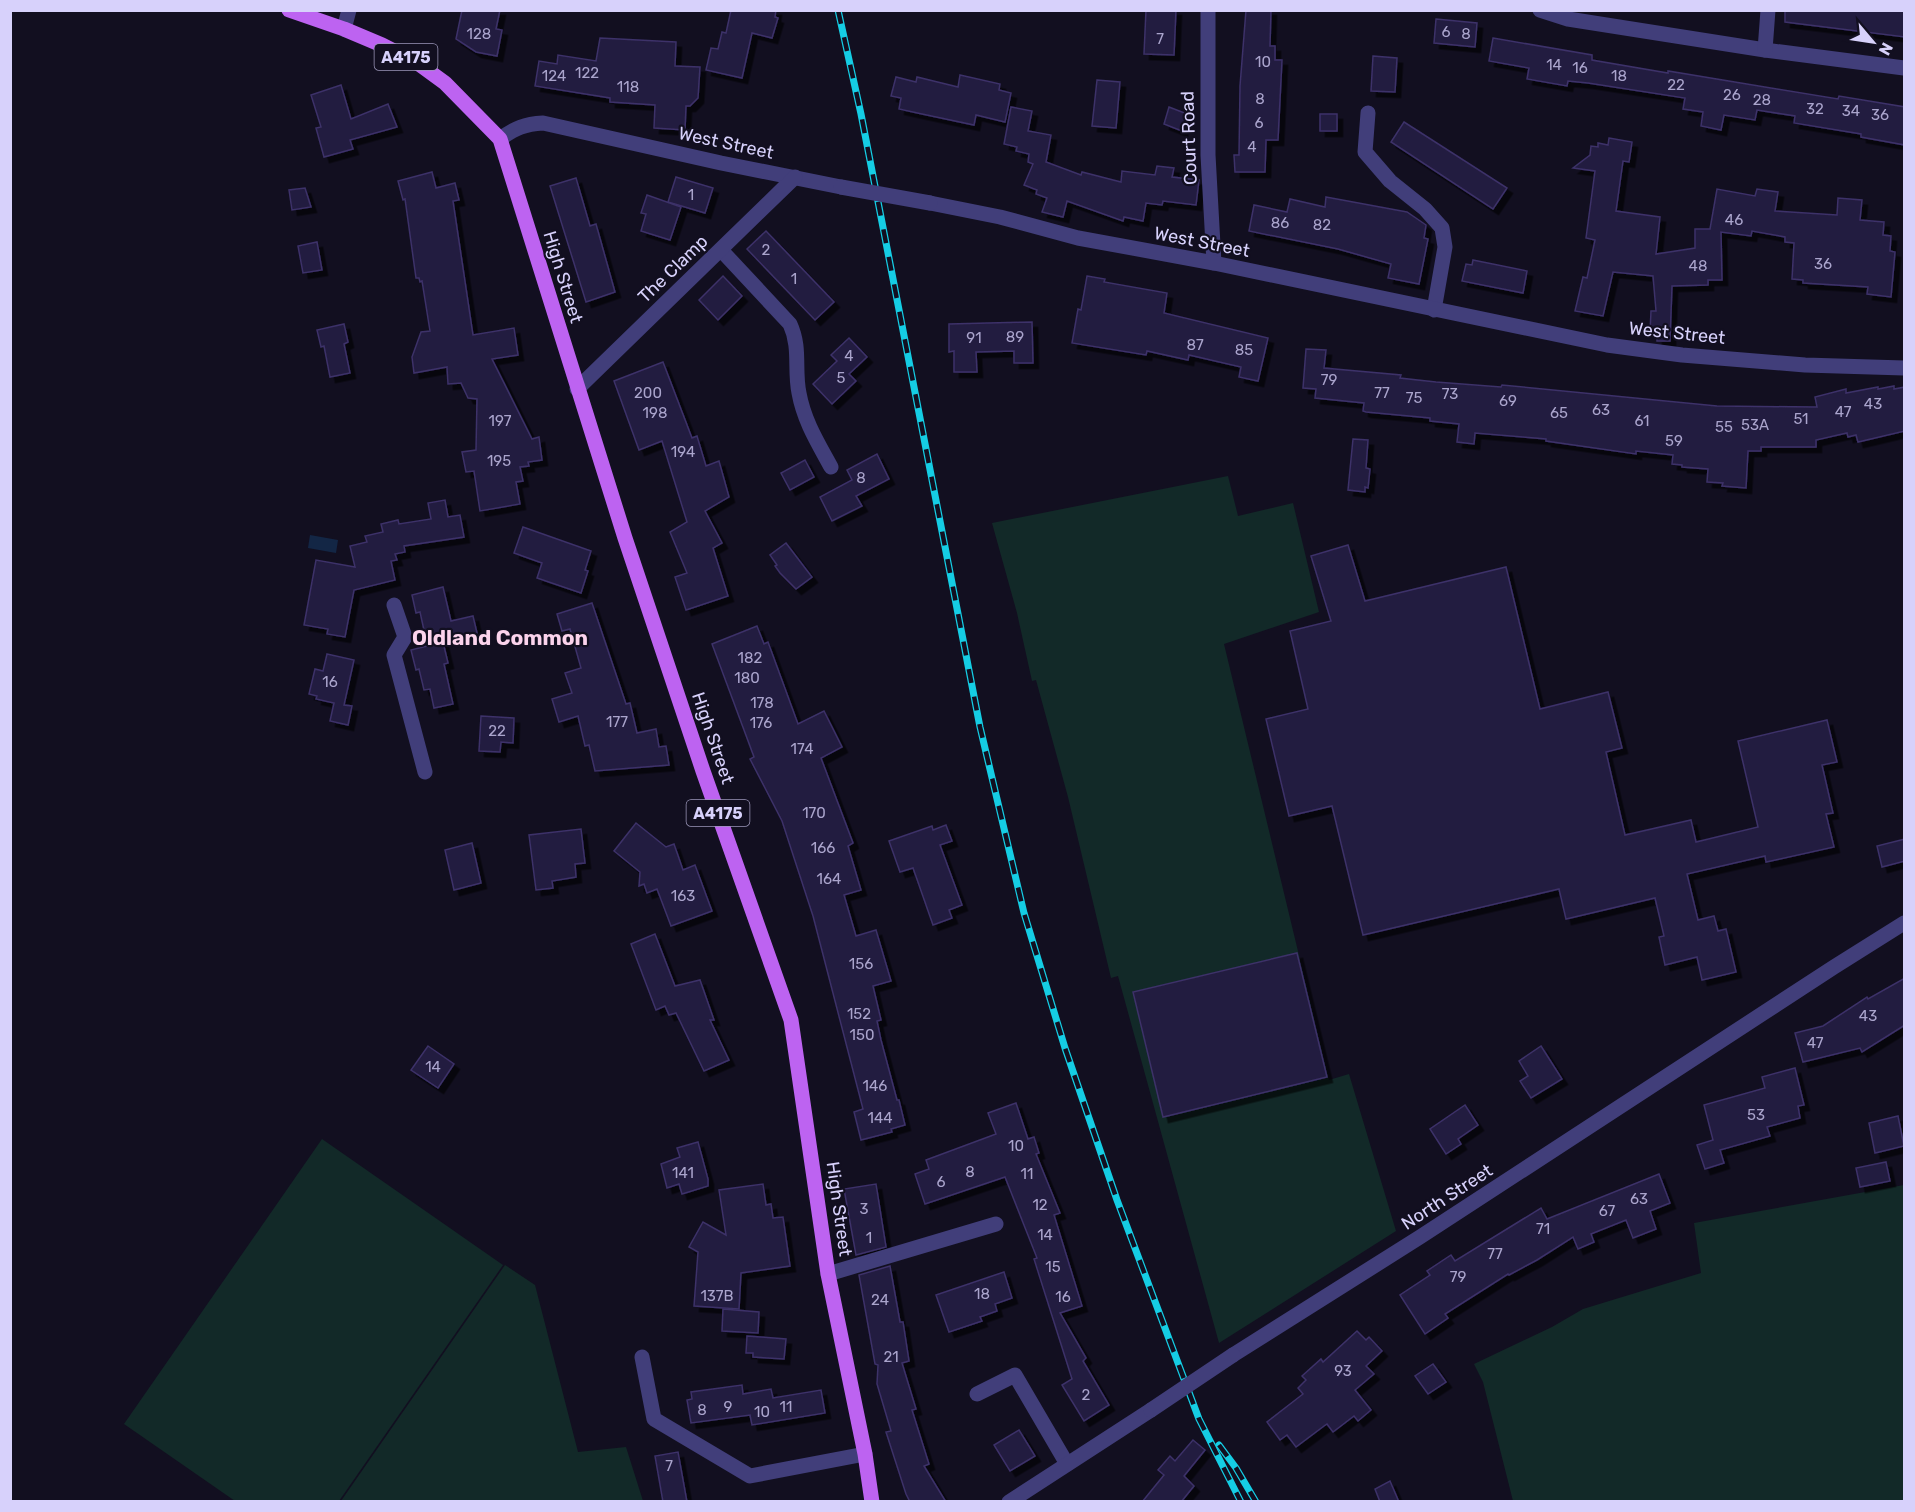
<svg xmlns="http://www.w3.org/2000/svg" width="1915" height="1512" viewBox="0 0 1915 1512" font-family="Rubik,sans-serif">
<defs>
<filter id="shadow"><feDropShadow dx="5.5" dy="5.5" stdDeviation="0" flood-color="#0009"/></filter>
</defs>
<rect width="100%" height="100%" fill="#120f20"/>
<g fill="#122928">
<polygon points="1228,476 1238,516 1293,503 1319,612 1224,644 1329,1080 1349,1074 1396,1231 1219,1343 1118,976 1111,978 1068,797 1036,680 1032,681 1017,613 992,523"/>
<polygon points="322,1139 503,1265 339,1501 235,1501 124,1424"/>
<polygon points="1904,1185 1904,1501 1513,1501 1483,1382 1474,1364 1552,1327 1583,1309 1701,1273 1694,1223"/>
<polygon points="505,1265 535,1285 578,1452 626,1447 643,1501 341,1501"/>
</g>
<polygon fill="#132645" points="310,535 338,540 336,553 308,548"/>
<g fill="#241d3f" stroke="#3c3169" stroke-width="1.5" filter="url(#shadow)">
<polygon points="462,10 500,10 496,29 502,30 497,56 476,52 456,39"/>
<polygon points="731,10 776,10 775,17 778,18 772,38 752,33 742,78 706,70 711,48 718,49 722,32 726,33"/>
<polygon points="1146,10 1176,10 1174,55 1144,54"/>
<polygon points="1246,10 1271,10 1270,46 1275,46 1275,60 1282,60 1278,140 1266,140 1265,172 1235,172 1234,155 1239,155 1240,86"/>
<polygon points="1785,10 1905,10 1905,37 1785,22"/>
<polygon points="1436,19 1477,23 1475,47 1434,43"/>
<polygon points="600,38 676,42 675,66 700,67 698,98 690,106 686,106 685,130 654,128 655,105 610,102 610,98 535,86 539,61 557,64 558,55 596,61"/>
<polygon points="1493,38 1592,55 1592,60 1668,73 1668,71 1838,99 1839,96 1905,107 1905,145 1861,137 1861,134 1794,123 1795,116 1757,110 1755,120 1724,115 1721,130 1701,126 1703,112 1683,109 1685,98 1588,83 1568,81 1567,86 1527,79 1529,68 1489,61"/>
<polygon points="1373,56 1397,58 1395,92 1371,91"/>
<polygon points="960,75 1000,84 999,90 1011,93 1005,122 976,115 974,125 922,114 899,109 901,98 891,96 896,77 916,82 917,77 958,87"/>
<polygon points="1097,80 1120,82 1116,128 1092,126"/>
<polygon points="341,85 351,119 388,104 397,127 350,140 353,149 324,157 316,128 321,127 311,95"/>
<polygon points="1011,107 1032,111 1028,131 1051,135 1046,162 1081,175 1082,172 1121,182 1122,171 1155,175 1157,166 1174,168 1172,177 1199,180 1196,205 1163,201 1162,205 1146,203 1143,221 1124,217 1123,221 1067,201 1063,217 1042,212 1047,198 1036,194 1037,190 1024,185 1033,164 1028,162 1029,154 1016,151 1017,147 1004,144"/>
<polygon points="1169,107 1187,114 1182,131 1164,124"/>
<rect x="1320" y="114" width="17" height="17"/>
<polygon points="1404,122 1507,188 1493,209 1391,142"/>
<polygon points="1609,138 1632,142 1629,162 1623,161 1616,211 1660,217 1656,254 1695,248 1695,229 1710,229 1717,189 1755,196 1757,189 1778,192 1775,211 1837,215 1838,198 1862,200 1860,220 1884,222 1883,235 1891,236 1890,251 1895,252 1891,297 1867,294 1868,287 1803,283 1803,280 1792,279 1794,243 1785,242 1785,237 1752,231 1751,236 1721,232 1722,280 1708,280 1708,285 1672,286 1670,341 1657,341 1657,332 1650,332 1651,311 1656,311 1653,276 1613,272 1603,316 1575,311 1583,277 1587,278 1595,240 1586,238 1595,171 1573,168 1590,155 1591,146 1598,147 1598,143 1608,145"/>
<polygon points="432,172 436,188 455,183 459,200 453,201 473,335 514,328 518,355 492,359 532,439 539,437 542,460 528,462 529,466 520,467 523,481 516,482 520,504 480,511 474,471 466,472 462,452 476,450 477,399 468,398 461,383 448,384 447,367 414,373 412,357 421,332 430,331 422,281 420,282 419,278 416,278 405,199 403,200 398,181"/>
<polygon points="676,177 713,188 705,213 668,202"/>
<polygon points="576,178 590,226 596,224 615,292 586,302 550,186"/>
<polygon points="305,188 311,207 292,210 289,190"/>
<polygon points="647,195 681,207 670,240 641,231 646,214 641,213"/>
<polygon points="1326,197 1407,212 1426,225 1424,238 1428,239 1419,284 1388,278 1391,264 1338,249 1249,231 1254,205 1287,212 1290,199 1325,207"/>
<polygon points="766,231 834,302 815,320 747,249"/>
<polygon points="317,242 322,270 303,273 298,246"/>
<polygon points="1473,260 1527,271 1523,293 1462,281 1466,264 1472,265"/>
<polygon points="723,276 742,296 718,320 699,300"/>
<polygon points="1087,276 1105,279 1104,282 1167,293 1164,313 1268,338 1258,381 1239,377 1241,367 1189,355 1188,360 1147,351 1146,355 1072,343 1078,309 1081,310"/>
<polygon points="1032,322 1033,363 1014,363 1014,351 976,352 977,372 954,372 954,351 949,352 949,324"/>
<polygon points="344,324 348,342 344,344 350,373 330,377 324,346 321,347 317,330"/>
<polygon points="849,338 867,357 849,374 856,381 832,404 813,384 837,361 831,355"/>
<polygon points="1306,349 1326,350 1324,368 1401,375 1400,378 1436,382 1501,387 1502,385 1717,406 1817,407 1815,397 1846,389 1846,393 1878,387 1878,389 1894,386 1894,389 1905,387 1905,431 1858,442 1856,435 1848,437 1847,433 1816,440 1816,447 1761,447 1761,451 1748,451 1746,488 1722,486 1723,483 1707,482 1708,469 1682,467 1682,465 1672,464 1673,455 1636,451 1636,454 1546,441 1546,439 1475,433 1474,444 1457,442 1459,424 1430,421 1430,418 1366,412 1363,411 1364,403 1315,398 1316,389 1303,388"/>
<polygon points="663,362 692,438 697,436 706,466 719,461 729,497 705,511 722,543 713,548 728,596 686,610 675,577 687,573 670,532 687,522 670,467 662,441 639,450 614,381"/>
<polygon points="1353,439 1368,440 1366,468 1370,469 1368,488 1365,487 1365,492 1348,490"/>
<polygon points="877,454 889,479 856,496 862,506 832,521 820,497 852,480 847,470"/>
<polygon points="805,460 814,477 790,490 781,473"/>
<polygon points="445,500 448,517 460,515 464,537 404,546 405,552 395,554 397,560 391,561 395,580 354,590 345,637 327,634 328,629 304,625 316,560 355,567 350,546 367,542 365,536 383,532 381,524 398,520 399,524 431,519 428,503"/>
<polygon points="523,527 591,551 585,570 588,571 581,593 537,578 542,563 514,553"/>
<polygon points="786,543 812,577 796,589 780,573 775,566 777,565 770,555"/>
<polygon points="1348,545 1365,601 1506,567 1540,709 1608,692 1622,748 1606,752 1625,835 1691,820 1696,842 1758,827 1738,741 1827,720 1837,762 1822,765 1833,813 1826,814 1834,847 1766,862 1765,856 1687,874 1698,920 1714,916 1718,931 1726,929 1736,972 1702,980 1697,957 1665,965 1659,937 1664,936 1655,898 1566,919 1559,889 1363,935 1332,806 1289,816 1266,719 1308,709 1290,631 1331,621 1311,556"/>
<polygon points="443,587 451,621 473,616 477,633 427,644 420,612 416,613 412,595"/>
<polygon points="592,603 626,704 630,703 637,733 656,729 659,747 666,746 669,765 595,771 589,745 585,746 578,716 559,722 552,699 572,693 565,673 581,668 570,629 562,631 557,614"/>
<polygon points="757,626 764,644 768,642 798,724 824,711 842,747 821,758 853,843 848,846 861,890 844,895 856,936 876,930 891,981 873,986 881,1020 877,1021 881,1040 897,1100 899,1100 905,1125 891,1129 892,1132 861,1140 854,1112 863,1109 813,916 782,821 750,759 754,757 712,644"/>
<polygon points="443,642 448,663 444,664 453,704 434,708 430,689 424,690 419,669 416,670 411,650"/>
<polygon points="327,654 354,660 344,705 352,706 348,725 330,721 334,703 316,699 317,696 309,694 315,669 323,671"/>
<polygon points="481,716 514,718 513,743 501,742 500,752 479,751"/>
<polygon points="636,823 666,847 674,844 683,870 695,865 712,911 671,926 657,889 647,893 644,884 639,886 640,872 614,851"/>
<polygon points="946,825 952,841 940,845 962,905 949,910 952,918 933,925 913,868 900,872 889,841 932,826 933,830"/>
<polygon points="581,829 585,863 575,864 576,877 552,881 553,888 536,890 529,835"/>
<polygon points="1905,839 1905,861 1882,867 1877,846"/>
<polygon points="472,843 481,883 454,890 445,850"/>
<polygon points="655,934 675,986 700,980 714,1020 710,1020 729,1060 704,1071 676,1013 669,1015 665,1006 656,1010 631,944"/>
<polygon points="1297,953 1327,1077 1163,1117 1133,992"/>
<polygon points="1905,978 1905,1025 1862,1052 1860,1048 1803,1062 1795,1033 1823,1026 1867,997 1868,999"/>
<polygon points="428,1046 454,1064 438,1088 411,1070"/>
<polygon points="1541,1046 1562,1079 1531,1098 1520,1081 1528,1076 1519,1061"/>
<polygon points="1795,1068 1804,1105 1798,1106 1800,1118 1767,1127 1770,1136 1720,1150 1724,1163 1705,1169 1697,1145 1713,1140 1704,1105 1765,1088 1762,1077"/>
<polygon points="1016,1103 1028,1139 1034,1137 1039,1153 1036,1154 1060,1213 1054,1215 1082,1306 1060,1313 1086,1358 1083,1361 1109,1405 1084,1421 1062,1385 1072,1379 1034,1259 1037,1258 1005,1177 925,1204 915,1174 929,1169 926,1160 996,1134 988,1113"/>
<polygon points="1465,1105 1478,1125 1458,1139 1461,1144 1446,1154 1430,1129"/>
<polygon points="1898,1116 1904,1146 1875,1153 1869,1123"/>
<polygon points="698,1142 708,1179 708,1186 682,1194 679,1184 667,1188 661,1164 680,1157 677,1148"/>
<polygon points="1886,1162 1890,1181 1860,1187 1856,1168"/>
<polygon points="1659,1174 1670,1203 1650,1211 1656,1229 1633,1238 1626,1220 1591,1234 1594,1242 1578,1249 1573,1237 1537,1260 1509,1275 1508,1274 1445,1314 1448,1318 1425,1334 1400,1295 1430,1275 1427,1271 1451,1255 1455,1261 1541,1208 1547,1219"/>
<polygon points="763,1184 766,1205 771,1204 773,1218 783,1217 790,1266 741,1273 739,1309 694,1306 698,1252 689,1247 703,1222 726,1235 719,1190"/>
<polygon points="876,1184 886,1247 856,1255 844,1189"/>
<polygon points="890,1266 900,1322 903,1322 909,1361 902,1363 916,1409 912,1410 929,1464 924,1466 946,1502 910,1502 906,1494 886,1432 891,1431 877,1384 878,1365 875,1364 859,1275"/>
<polygon points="1004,1272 1012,1298 995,1304 997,1311 980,1317 982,1321 949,1332 936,1295"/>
<polygon points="723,1309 759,1312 758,1333 722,1331"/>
<polygon points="1357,1331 1366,1340 1369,1337 1382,1351 1366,1366 1374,1374 1355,1390 1371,1410 1358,1421 1354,1416 1333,1432 1327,1424 1324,1426 1296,1447 1287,1435 1280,1440 1267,1422 1303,1394 1298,1388 1306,1380 1302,1376 1321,1359 1323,1362"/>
<polygon points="747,1336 786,1339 784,1359 753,1357 753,1353 746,1353"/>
<polygon points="1433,1364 1446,1382 1428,1394 1415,1376"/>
<polygon points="742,1385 743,1394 771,1389 773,1398 821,1390 825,1413 752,1425 750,1415 691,1423 687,1400 692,1399 691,1392"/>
<polygon points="1019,1430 1035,1456 1010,1471 994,1445"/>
<polygon points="1193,1440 1205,1450 1184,1476 1194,1486 1181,1502 1142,1502 1164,1475 1158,1470 1170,1456 1175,1461"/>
<polygon points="678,1452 687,1502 663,1502 655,1456"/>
<polygon points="1390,1481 1399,1502 1380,1502 1375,1489"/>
</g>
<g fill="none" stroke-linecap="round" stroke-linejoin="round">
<g stroke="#413e7a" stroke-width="15">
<polyline points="1208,10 1208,155 1214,263"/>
<polyline points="1540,10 1568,19 1765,50 1904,68"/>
<polyline points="344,29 349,10"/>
<polyline points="1765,50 1768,10"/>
<polyline points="1368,113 1365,152 1390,181 1425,209 1442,228 1445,247 1434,310"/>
<path d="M 500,139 C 515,128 525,124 543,123 L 721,163 L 841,187"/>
<polyline points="930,203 1000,217 1078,238 1214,263 1607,345 1682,355 1805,365 1904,368"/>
<path d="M 721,250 L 790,324 C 801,348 794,369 799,393 C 804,421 818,443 831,467"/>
<polyline points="577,389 795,177"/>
<polyline points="394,605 405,637 394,655 425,772"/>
<polyline points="828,1274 996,1224"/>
<polyline points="1233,1355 1420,1237 1834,967 1904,923"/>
<polyline points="642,1357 654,1419 750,1476 865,1454"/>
<polyline points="977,1394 1015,1375 1067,1464"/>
<polyline points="1009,1502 1151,1410"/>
</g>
<polyline stroke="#bd63f1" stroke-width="15" points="289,10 344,29 382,45 419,64 445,83 500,139 625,538 703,771 791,1020 828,1274 865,1454 872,1502"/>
<g stroke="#15cde4" stroke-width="7">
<g id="rail">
<polyline points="838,10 861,114 980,727 1024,913 1065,1048 1117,1200 1199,1419 1241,1502"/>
<polyline points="1219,1445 1236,1468 1256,1502"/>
</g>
</g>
<use href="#rail" stroke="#120f20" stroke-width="4.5" stroke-dasharray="14" stroke-linecap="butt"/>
<g stroke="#413e7a" stroke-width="15">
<polyline points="841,187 930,203"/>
<polyline points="1151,1410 1233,1355"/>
</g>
</g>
<g text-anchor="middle" stroke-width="4.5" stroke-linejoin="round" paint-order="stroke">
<g font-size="15" fill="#aaa4cc">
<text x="1446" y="37">6</text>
<text x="479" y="39">128</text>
<text x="1466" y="39">8</text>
<text x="1160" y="44">7</text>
<text x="1263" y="67">10</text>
<text x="1554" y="70">14</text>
<text x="1580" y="73">16</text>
<text x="587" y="78">122</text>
<text x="554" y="81">124</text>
<text x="1619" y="81">18</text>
<text x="1676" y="90">22</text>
<text x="628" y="92">118</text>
<text x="1732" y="100">26</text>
<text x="1260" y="104">8</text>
<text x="1762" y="105">28</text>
<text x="1815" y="114">32</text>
<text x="1851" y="116">34</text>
<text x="1880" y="120">36</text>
<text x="1259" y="128">6</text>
<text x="1252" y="152">4</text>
<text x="691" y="200">1</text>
<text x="1734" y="225">46</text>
<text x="1280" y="228">86</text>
<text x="1322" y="230">82</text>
<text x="766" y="255">2</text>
<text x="1823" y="269">36</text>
<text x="1698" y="271">48</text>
<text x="794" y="284">1</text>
<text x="1015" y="342">89</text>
<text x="974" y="343">91</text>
<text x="1195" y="350">87</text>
<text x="1244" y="355">85</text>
<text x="849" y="361">4</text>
<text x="841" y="383">5</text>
<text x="1329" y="385">79</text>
<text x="648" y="398">200</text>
<text x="1382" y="398">77</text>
<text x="1450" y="399">73</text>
<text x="1414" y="403">75</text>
<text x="1508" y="406">69</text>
<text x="1873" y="409">43</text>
<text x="1601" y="415">63</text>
<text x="1843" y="417">47</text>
<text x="655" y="418">198</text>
<text x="1559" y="418">65</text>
<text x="1801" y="424">51</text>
<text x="500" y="426">197</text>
<text x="1642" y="426">61</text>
<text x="1755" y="430">53A</text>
<text x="1724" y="432">55</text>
<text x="1674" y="446">59</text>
<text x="683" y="457">194</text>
<text x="499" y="466">195</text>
<text x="861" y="483">8</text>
<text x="750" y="663">182</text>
<text x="747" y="683">180</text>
<text x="330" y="687">16</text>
<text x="762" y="708">178</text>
<text x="617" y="727">177</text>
<text x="761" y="728">176</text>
<text x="497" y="736">22</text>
<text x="802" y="754">174</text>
<text x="814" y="818">170</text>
<text x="823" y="853">166</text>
<text x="829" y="884">164</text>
<text x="683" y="901">163</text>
<text x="861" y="969">156</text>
<text x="859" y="1019">152</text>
<text x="1868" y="1021">43</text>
<text x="862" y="1040">150</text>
<text x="1815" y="1048">47</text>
<text x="433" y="1072">14</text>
<text x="875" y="1091">146</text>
<text x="1756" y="1120">53</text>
<text x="880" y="1123">144</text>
<text x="1016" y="1151">10</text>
<text x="970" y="1177">8</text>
<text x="683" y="1178">141</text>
<text x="1027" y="1179">11</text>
<text x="941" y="1187">6</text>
<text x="1639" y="1204">63</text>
<text x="1040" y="1210">12</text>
<text x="864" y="1214">3</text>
<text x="1607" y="1216">67</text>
<text x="1543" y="1234">71</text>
<text x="1045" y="1240">14</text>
<text x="869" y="1243">1</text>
<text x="1495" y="1259">77</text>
<text x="1053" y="1272">15</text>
<text x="1458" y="1282">79</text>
<text x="982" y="1299">18</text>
<text x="717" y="1301">137B</text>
<text x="1063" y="1302">16</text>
<text x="880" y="1305">24</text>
<text x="891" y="1362">21</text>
<text x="1343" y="1376">93</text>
<text x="1086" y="1400">2</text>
<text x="728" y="1412">9</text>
<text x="786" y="1412">11</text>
<text x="702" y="1415">8</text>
<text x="762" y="1417">10</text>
<text x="669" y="1471">7</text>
</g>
<g fill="#120f20" stroke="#9c97b9" stroke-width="1.5">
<rect x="374.5" y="44" width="63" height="26" rx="4.5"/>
<rect x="686.5" y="800" width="63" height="26" rx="4.5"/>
</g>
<g font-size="16" font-weight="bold" fill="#d7d1fb">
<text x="406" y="63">A4175</text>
<text x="718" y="819">A4175</text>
</g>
<g font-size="18" fill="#d7d1fb" stroke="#120f20">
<text transform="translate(1189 138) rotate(-92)" y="6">Court Road</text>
<text transform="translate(726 143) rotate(12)" y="6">West Street</text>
<text transform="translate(1202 242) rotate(11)" y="6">West Street</text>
<text transform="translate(673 269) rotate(-44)" y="6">The Clamp</text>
<text transform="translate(563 277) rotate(73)" y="6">High Street</text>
<text transform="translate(1677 333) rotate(6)" y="6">West Street</text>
<text transform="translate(713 738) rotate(71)" y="6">High Street</text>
<text transform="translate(1447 1197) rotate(-33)" y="6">North Street</text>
<text transform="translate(839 1209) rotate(82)" y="6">High Street</text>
</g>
<g font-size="21" font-weight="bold" fill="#fbd3ec" stroke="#120f20">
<text x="500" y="645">Oldland Common</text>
</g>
</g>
<rect width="1915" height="1512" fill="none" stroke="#d7d1fb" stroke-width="24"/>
<g transform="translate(1873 42) rotate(119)" stroke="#120f20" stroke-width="4.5" paint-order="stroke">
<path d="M0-4.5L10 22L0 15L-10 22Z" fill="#d7d1fb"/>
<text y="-9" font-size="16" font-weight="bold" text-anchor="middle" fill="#d7d1fb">N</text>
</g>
</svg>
